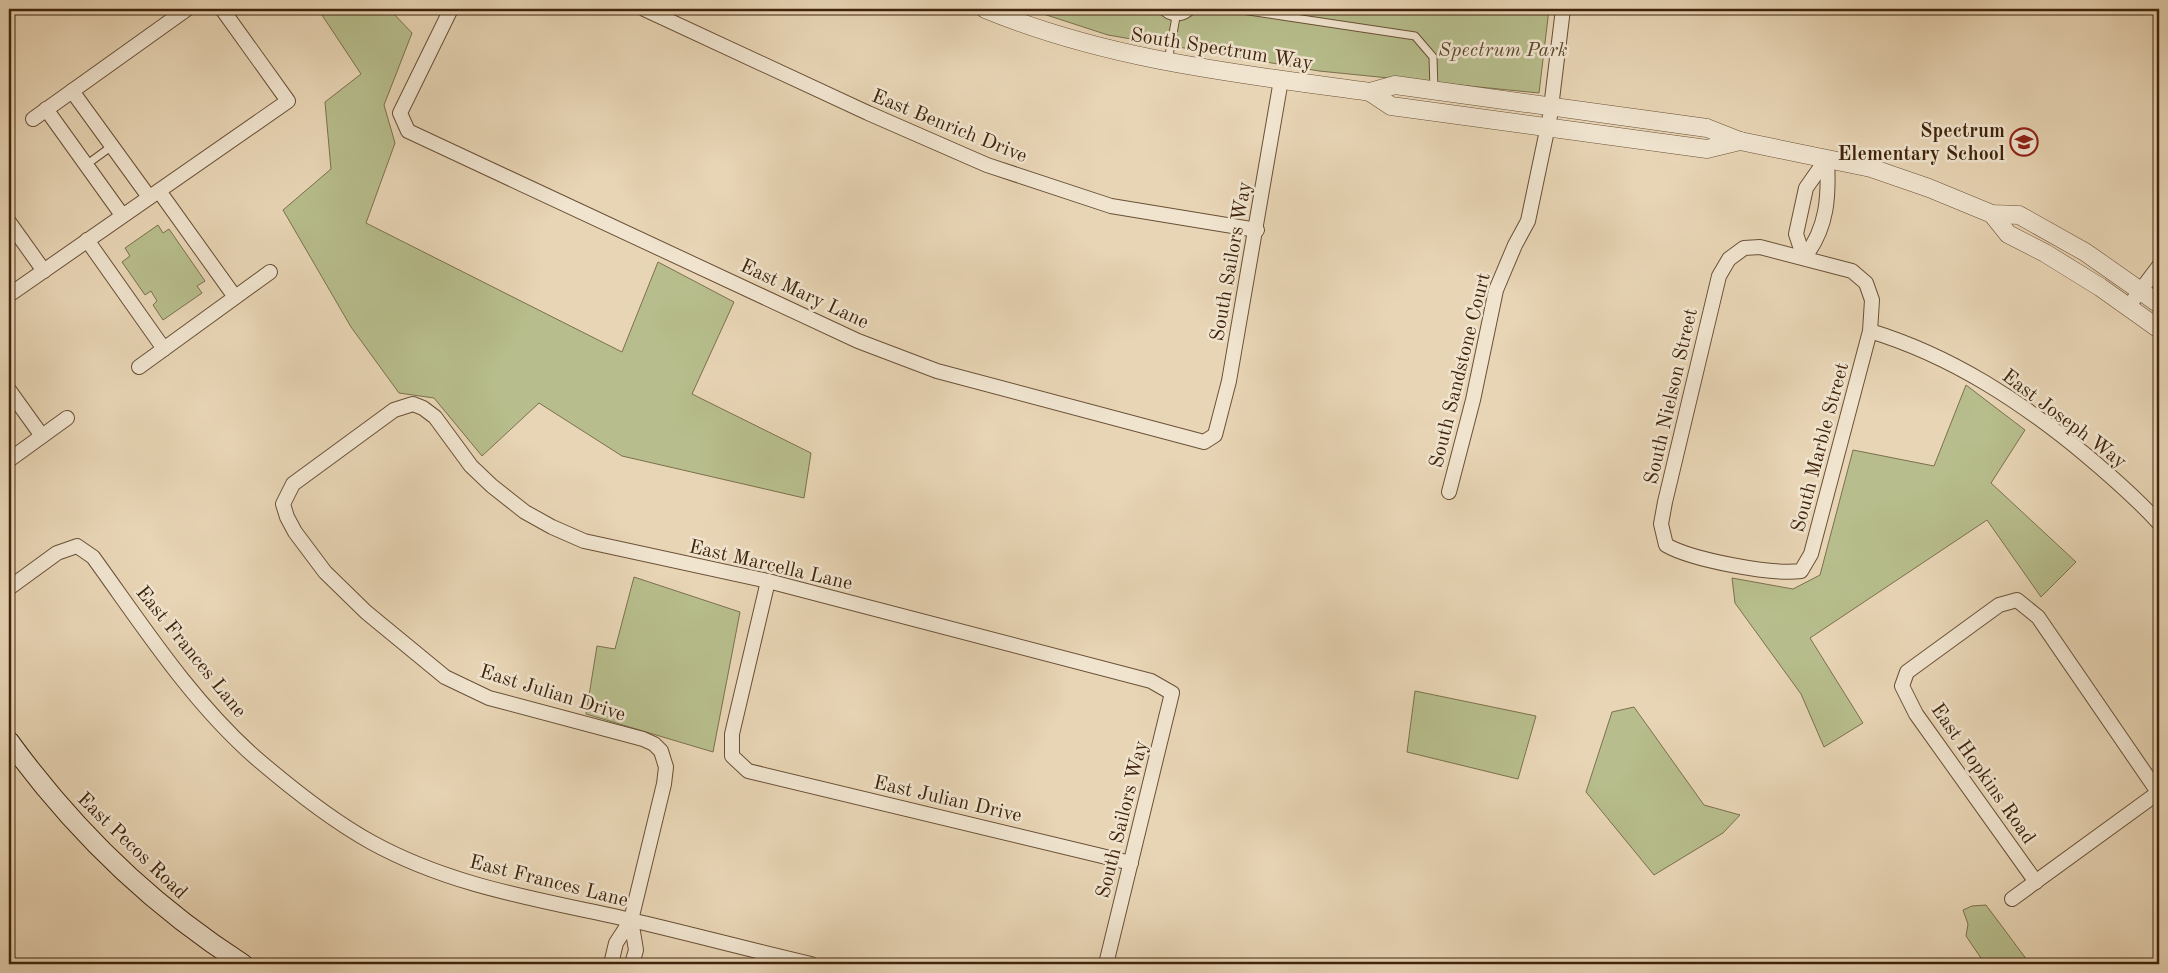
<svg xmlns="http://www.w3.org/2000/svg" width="2168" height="973" viewBox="0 0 2168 973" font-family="'Old Standard TT',serif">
<rect width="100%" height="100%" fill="#e8d5b5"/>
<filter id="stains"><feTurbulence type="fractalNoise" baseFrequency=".004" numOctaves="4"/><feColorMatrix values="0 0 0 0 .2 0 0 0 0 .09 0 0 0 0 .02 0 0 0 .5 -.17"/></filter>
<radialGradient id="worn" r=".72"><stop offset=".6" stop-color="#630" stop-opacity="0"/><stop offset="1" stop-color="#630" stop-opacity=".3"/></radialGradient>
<g fill="#b7bd8c" stroke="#7c704c">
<polygon points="318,9 381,9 393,13 412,33 384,105 395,143 366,223 622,352 658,262 734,302 692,394 811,453 804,498 622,456 539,403 482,456 434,398 399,393 351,327 283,210 331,169 325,102 361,74"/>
<polygon points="1028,9 1549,9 1539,93 1319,71 1108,35"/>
<polygon points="158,225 163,233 169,229 205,281 197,286 202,293 163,320 153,305 157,301 151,291 145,295 122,262 130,256 125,248"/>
<polygon points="1966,385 2025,430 1991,483 2076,562 2041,597 1987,520 1810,638 1863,723 1824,747 1801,694 1735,603 1732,578 1793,589 1820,575 1853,450 1934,466"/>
<polygon points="634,577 740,612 713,752 586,714 597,646 615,649"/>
<polygon points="1415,691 1536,716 1518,779 1407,752"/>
<polygon points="1634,707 1704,805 1740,815 1723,833 1654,875 1586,792 1612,712"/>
<polygon points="1986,905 2030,964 1985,964 1966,936 1968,924 1963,910 1972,906"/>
</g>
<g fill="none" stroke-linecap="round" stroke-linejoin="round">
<g stroke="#6a5036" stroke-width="9">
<g id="service">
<path d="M 1161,9 C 1170,20 1184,19 1193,9"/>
<polyline points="1235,9 1415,36 1433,57 1434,90"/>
<polyline points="1168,61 1176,17"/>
<polyline points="86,165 112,146"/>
</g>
</g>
<g stroke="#6a5036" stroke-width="16">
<g id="minor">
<polyline points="451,9 400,113 408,131 858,341 937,371 1204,442 1215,435 1229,381 1281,80"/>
<polyline points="644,9 868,113 987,165 1111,206 1257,230"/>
<polyline points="72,91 149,197"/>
<polyline points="46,109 122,215"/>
<polyline points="33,119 187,9"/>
<polyline points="159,191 235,297"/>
<polyline points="9,222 44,271"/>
<polyline points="87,240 164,349"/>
<polyline points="1804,258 1796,234 1806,188 1827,158"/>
<path d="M 1804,258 C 1828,227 1829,196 1827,158"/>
<polyline points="9,295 288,101 222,9"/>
<polyline points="2128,307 2159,266"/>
<path d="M 1870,331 L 1811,554 L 1801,571 C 1772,575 1692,560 1666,545 L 1661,524 L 1665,502 L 1719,276 L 1729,259 L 1744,248 L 1760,247 L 1852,271 L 1866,283 L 1872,300 L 1870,331 C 1952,356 2022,402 2087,456 C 2112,477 2137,499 2159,523"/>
<polyline points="139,367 270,272"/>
<polyline points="9,390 42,436"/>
<polyline points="9,460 67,418"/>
<polyline points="1449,492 1473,400 1496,290 1515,245 1528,221 1550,116 1563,9"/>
<polyline points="768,581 732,734 732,756 748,771 1131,863"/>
<path d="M 9,588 L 57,553 L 77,546 L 93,557 C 143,626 191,701 256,758 C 291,788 331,820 371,842 C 452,887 542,900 631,920 C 691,934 751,950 811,964"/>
<polyline points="2036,882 1916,714 1902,686 1907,672 1999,605 2017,600 2038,617 2158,792"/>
<polyline points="2012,899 2159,792"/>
<polyline points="631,920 636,950 632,964"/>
<polyline points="611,964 616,943 631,920 664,784 666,767 661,751 654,744 643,739 489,698 445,677 366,612 325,572 295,532 287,517 283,504 293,484 394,410 413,404 423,408 435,417 471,466 492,486 525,512 552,527 584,541 768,581 1151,681 1172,693 1106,964"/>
</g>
</g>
<g stroke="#6a5036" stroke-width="19">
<g id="tertiary">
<path d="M 985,9 C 1108,60 1239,74 1370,92 L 1395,85 L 1707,128 L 1740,141 L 1871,168 L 1929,188 L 1992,214 L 2019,215 L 2085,252 L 2159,304"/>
<polyline points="1370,92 1391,106 1707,149 1740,141"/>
<polyline points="1992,214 2008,234 2045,253 2100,287 2159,329"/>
</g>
</g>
<g stroke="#40240c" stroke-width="21">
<path id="secondary" d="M 9,741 C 73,829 151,905 243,964"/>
</g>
<use href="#service" stroke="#f0e4cf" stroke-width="7"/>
<use href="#minor" stroke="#f0e4cf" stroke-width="14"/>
<use href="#tertiary" stroke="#f0e4cf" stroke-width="18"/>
<use href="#secondary" stroke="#f0e4cf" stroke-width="19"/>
</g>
<defs>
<g id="school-ring" transform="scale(1.4375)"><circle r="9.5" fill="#f0e4cf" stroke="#8f2418" stroke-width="1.5"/><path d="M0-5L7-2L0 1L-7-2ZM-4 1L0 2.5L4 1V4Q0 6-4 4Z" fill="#8f2418"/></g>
</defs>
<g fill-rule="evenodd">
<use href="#school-ring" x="2024" y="142"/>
</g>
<g text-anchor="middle" stroke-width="5" stroke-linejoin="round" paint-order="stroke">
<g font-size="20" fill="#40240c" stroke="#f0e4cf">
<text transform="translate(1222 48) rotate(9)" y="7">South Spectrum Way</text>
<text transform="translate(950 125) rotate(22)" y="7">East Benrich Drive</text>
<text transform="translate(1230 261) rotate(-80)" y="7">South Sailors Way</text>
<text transform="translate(805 293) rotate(25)" y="7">East Mary Lane</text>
<text transform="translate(1459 370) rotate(-76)" y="7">South Sandstone Court</text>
<text transform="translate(1670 396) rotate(-77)" y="7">South Nielson Street</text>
<text transform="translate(2065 418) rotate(37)" y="7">East Joseph Way</text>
<text transform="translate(1819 447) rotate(-75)" y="7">South Marble Street</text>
<text transform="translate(771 564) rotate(13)" y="7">East Marcella Lane</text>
<text transform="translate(192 651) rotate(51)" y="7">East Frances Lane</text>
<text transform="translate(553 692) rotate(17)" y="7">East Julian Drive</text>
<text transform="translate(1984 773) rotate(55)" y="7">East Hopkins Road</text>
<text transform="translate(948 798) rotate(13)" y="7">East Julian Drive</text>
<text transform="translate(1121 819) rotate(-76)" y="7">South Sailors Way</text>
<text transform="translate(133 845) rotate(44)" y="7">East Pecos Road</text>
<text transform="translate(549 880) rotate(14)" y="7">East Frances Lane</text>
</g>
<g font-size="20" font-style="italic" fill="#5e4a2c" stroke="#f0e4cf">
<text x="1503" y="56">Spectrum Park</text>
</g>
<g font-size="20" font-weight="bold" fill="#40240c" stroke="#f0e4cf" text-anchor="end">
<text x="2005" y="137">Spectrum<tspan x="2005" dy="23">Elementary School</tspan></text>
</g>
</g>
<rect width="2168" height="973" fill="none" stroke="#e8d5b5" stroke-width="30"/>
<rect x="10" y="10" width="2148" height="953" fill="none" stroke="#40240c" stroke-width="2.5"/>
<rect x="15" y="15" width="2138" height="943" fill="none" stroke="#40240c"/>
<rect width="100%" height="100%" filter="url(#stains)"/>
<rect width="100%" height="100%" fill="url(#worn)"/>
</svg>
